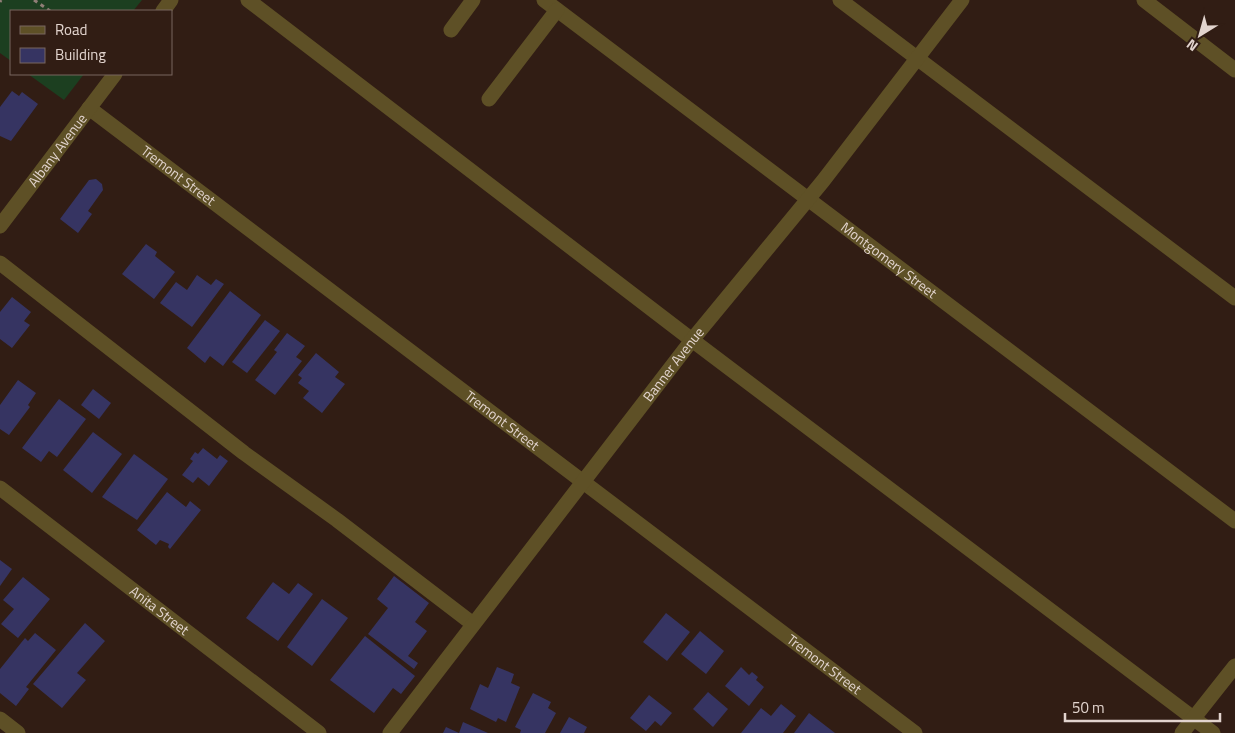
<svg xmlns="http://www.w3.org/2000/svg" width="1235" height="733" viewBox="0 0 1235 733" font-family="'Titillium Web',sans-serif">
<rect width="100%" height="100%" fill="#311d14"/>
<g fill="#1c3f20">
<polygon points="0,0 142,0 133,11 11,11 11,61 0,53"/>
<polygon points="28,74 84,74 64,100"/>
</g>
<g fill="#363462">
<polygon points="12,91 19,96 22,92 38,104 11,141 0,136 0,107"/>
<polygon points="96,179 102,184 103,190 88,211 92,214 78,233 60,219 89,180"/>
<polygon points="146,244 157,252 155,256 175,272 154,299 122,274"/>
<polygon points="197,275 211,285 216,279 224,284 192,327 160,303 176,282 187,290"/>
<polygon points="230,291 261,315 223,366 210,356 205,363 187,348"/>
<polygon points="12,297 31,312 24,321 30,325 12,348 0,339 0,312"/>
<polygon points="265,320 280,331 247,373 232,362"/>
<polygon points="287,333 305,346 296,357 302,361 275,395 255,380 277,352 274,350"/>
<polygon points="316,353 339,372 335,377 345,384 322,413 303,398 309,391 298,383 302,378 298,375"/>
<polygon points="18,380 36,393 28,405 30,407 9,435 0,429 0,405"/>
<polygon points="93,389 111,403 99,419 81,405"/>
<polygon points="59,399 86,419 57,457 49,451 41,462 22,448"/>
<polygon points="93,432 122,454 92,493 63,470"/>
<polygon points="203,448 217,459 220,455 228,461 209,486 198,477 193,483 182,475 193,461 190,459 195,452 198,454"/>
<polygon points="134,454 168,479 137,520 102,497"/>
<polygon points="167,492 186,507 190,501 201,510 170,549 168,547 169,544 160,540 156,545 137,530"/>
<polygon points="0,560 12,569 0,586"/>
<polygon points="394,576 429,603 415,622 427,631 408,656 418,663 414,669 368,634 388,608 377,599"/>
<polygon points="23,577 50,599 18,638 1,624 14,609 3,600"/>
<polygon points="273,582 289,594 298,583 313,594 278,641 246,618"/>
<polygon points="322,599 348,618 312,666 287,647"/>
<polygon points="666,613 690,632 667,661 643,642"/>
<polygon points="85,623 105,641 77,673 86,680 62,708 33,684"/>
<polygon points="700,631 724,651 706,674 681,654"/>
<polygon points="35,633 56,650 26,687 29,689 16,706 0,693 0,669 25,638 28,641"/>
<polygon points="365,636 415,676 401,694 393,688 374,713 330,680"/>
<polygon points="497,667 514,674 511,683 520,687 506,722 498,718 496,722 470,709 480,684 488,688"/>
<polygon points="741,667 749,675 752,672 758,677 756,680 764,687 749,706 725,686"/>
<polygon points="708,692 728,709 713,727 693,709"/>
<polygon points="533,693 551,702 548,708 556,713 545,733 520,733 521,730 515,727"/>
<polygon points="649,695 672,713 661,726 655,721 646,731 630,718"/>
<polygon points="781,704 796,716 783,733 741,733 761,708 771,716"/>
<polygon points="809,713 835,733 794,733"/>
<polygon points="569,717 587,727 584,733 560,733"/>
<polygon points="463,722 488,733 443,733 446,727 459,733"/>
</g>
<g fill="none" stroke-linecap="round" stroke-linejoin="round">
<g stroke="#8f7e76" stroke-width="3" stroke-dasharray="4 4" stroke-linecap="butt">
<polyline points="34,0 50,11"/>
<polyline points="0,2 1,0"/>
</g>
<g stroke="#5e5026" stroke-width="15">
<polyline points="248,0 692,340 1213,733"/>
<path id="s1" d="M 544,0 L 1235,521"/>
<polyline points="840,0 1235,298"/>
<polyline points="1144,0 1235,70"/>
<polyline points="163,11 171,0"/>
<polyline points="451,30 473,0"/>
<polyline points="489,99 557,10"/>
<path id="s2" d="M 89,108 L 915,733"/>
<path id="s3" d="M 0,226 L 115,74"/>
<polyline points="0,263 244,453 337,520 473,624"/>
<path id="s4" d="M 0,488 L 319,733"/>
<polyline points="0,719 18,733"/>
<path id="s5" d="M 390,733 L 692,340 L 823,181 L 962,0"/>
<polyline points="1182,733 1235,666"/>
</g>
</g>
<g text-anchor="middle" stroke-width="5" stroke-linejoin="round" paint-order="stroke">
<g font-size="14" fill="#e2d4ce" stroke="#311d14">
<text dy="5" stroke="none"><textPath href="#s3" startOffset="95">Albany Avenue</textPath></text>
<text dy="5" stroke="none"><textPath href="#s2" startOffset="112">Tremont Street</textPath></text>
<text dy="5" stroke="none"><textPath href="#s1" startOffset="432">Montgomery Street</textPath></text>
<text dy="5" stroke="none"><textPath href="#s5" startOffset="465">Banner Avenue</textPath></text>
<text dy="5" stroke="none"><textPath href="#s2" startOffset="518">Tremont Street</textPath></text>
<text dy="5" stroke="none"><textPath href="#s4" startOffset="201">Anita Street</textPath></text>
<text dy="5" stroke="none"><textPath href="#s2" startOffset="922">Tremont Street</textPath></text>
</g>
</g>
<rect x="10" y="10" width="162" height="65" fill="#311d14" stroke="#78665e"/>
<rect x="20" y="26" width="25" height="8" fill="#5e5026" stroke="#78665e"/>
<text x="55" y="35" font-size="15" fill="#e2d4ce">Road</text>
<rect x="20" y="48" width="25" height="15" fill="#363462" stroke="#78665e"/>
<text x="55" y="60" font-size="15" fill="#e2d4ce">Building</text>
<g transform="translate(1200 35) rotate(217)" stroke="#311d14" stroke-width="4" paint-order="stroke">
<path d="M0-4L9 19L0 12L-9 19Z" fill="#e2d4ce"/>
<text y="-8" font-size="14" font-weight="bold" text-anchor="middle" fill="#e2d4ce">N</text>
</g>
<path d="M1065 713v8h155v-8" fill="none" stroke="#e2d4ce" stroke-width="2.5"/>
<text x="1072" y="713" font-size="15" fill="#e2d4ce" stroke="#311d14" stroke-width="4" paint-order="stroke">50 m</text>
</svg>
